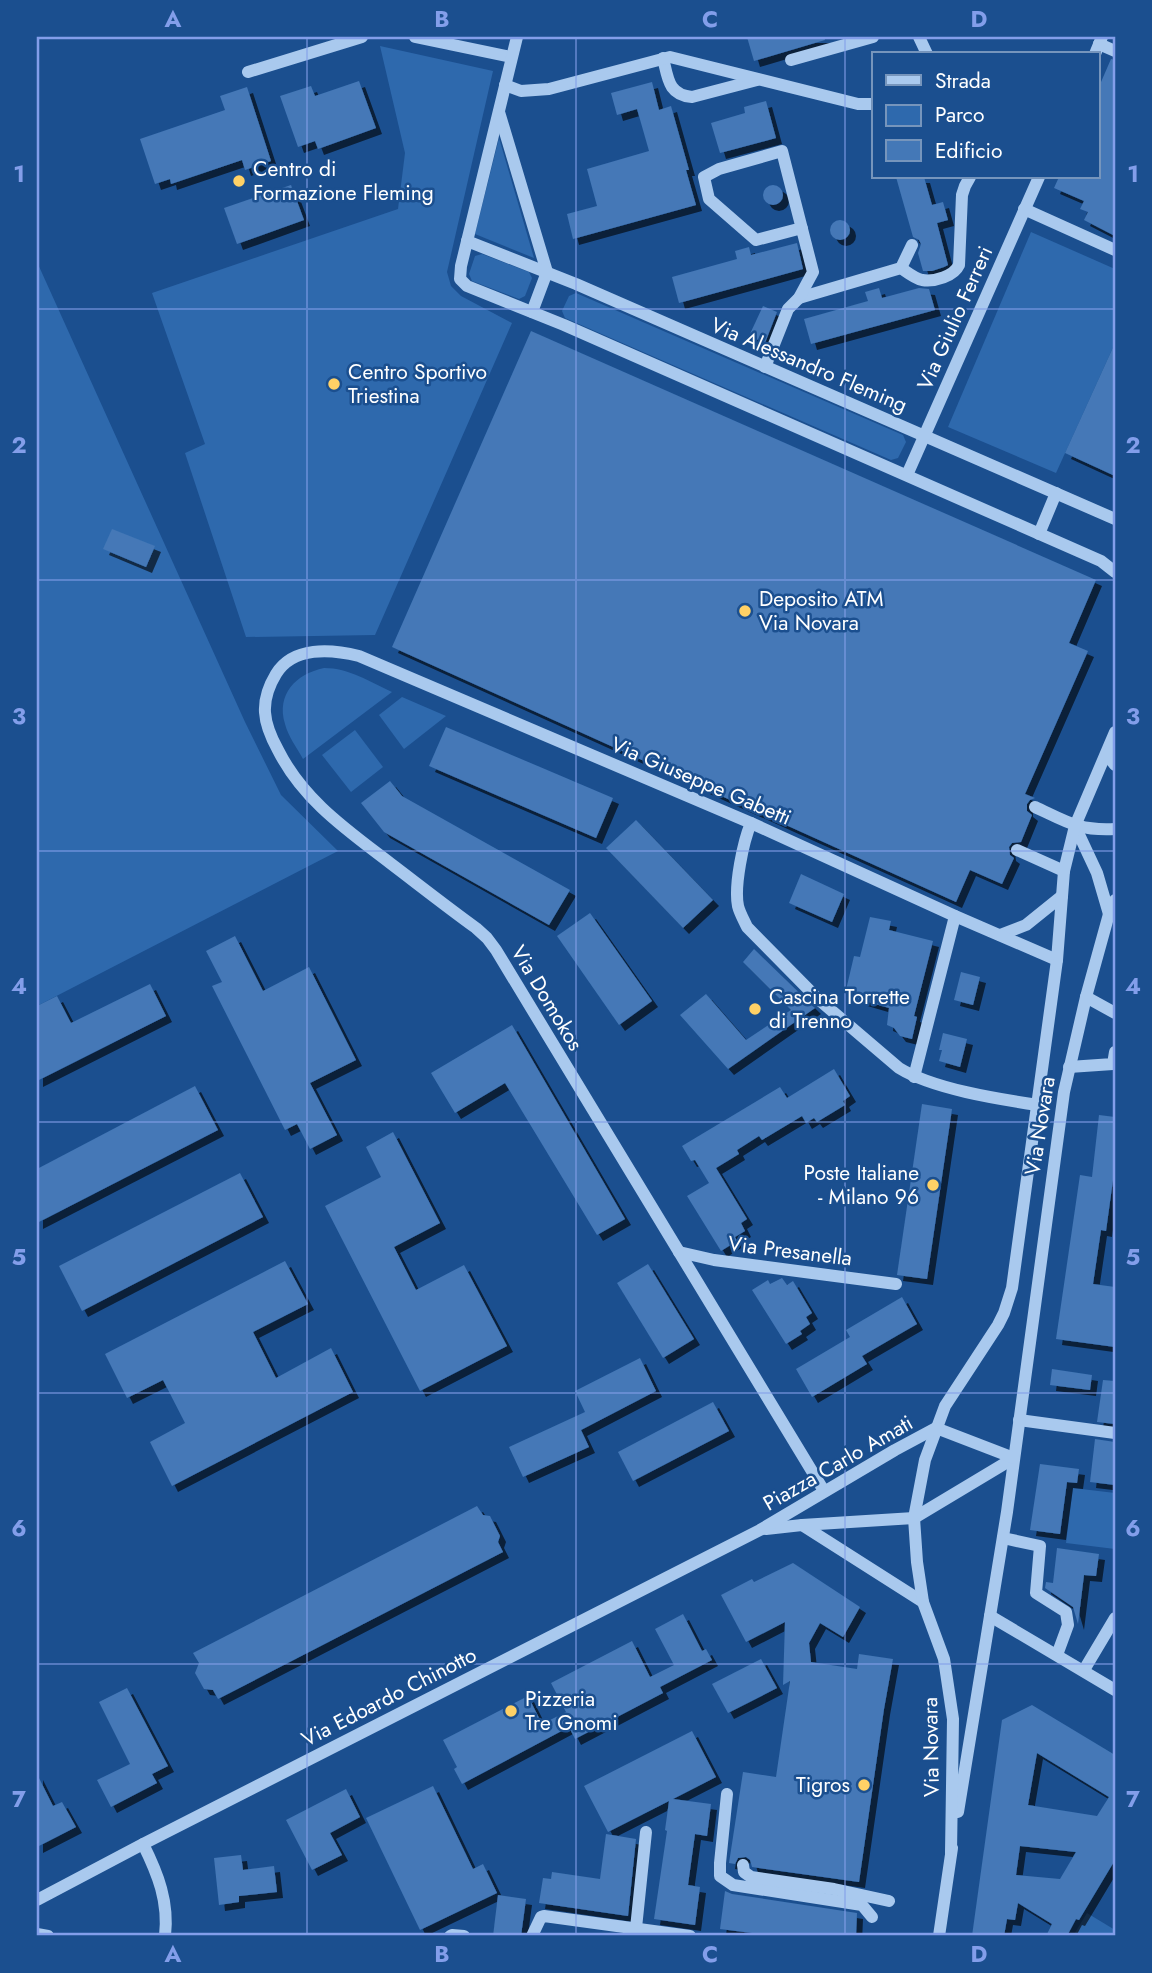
<svg xmlns="http://www.w3.org/2000/svg" width="1152" height="1973" viewBox="0 0 1152 1973" font-family="Jost,sans-serif">
<defs>
<filter id="shadow"><feDropShadow dx="6" dy="6" stdDeviation="0" flood-color="#0009"/></filter>
</defs>
<rect width="100%" height="100%" fill="#1b4f8f"/>
<g fill="#2e69ad">
<polygon points="380,46 493,71 447,272 451,286 461,296 512,323 375,635 246,637 185,453 205,444 152,293 398,209 405,153"/>
<polygon points="499,138 534,258 475,234"/>
<polygon points="1031,232 1115,269 1115,343 1056,473 948,427"/>
<polygon points="482,254 529,272 532,278 525,296 519,299 472,281 469,274 475,256"/>
<polygon points="37,262 245,722 281,795 338,851 37,1006"/>
<polygon points="576,293 903,435 906,442 898,458 891,460 565,318 562,311 569,296"/>
<path d="M 324,668 C 349,668 370,682 392,692 L 303,759 C 297,748 288,736 285,724 C 276,694 296,674 324,668 Z"/>
<polygon points="402,697 446,716 404,749 379,715"/>
<polygon points="355,730 383,767 351,792 322,755"/>
<polygon points="1073,1488 1115,1493 1115,1549 1066,1543"/>
<polygon points="1087,1913 1115,1930 1111,1936 1073,1936"/>
</g>
<g fill="#4478b7" fill-rule="evenodd" filter="url(#shadow)">
<polygon points="747,37 824,37 825,40 754,61"/>
<polygon points="1111,59 1115,60 1115,236 1084,220 1088,212 1080,209 1084,201 1054,188 1059,177 1098,177 1098,89"/>
<polygon points="359,81 376,128 318,149 315,141 298,147 280,96 311,86 315,96"/>
<polygon points="652,82 659,110 671,106 689,170 686,170 696,205 573,239 567,214 597,206 587,169 649,151 637,109 617,115 611,93"/>
<polygon points="247,87 271,161 245,170 242,160 171,184 170,179 155,184 140,139 225,110 220,96"/>
<polygon points="766,101 776,138 720,153 711,123 745,113 744,107"/>
<polygon points="896,177 924,177 932,205 943,202 948,220 937,223 948,265 944,267 932,271 923,271 918,253 921,244 919,240 913,237"/>
<polygon points="291,185 304,220 237,244 224,208"/>
<circle cx="773" cy="195" r="10"/>
<circle cx="840" cy="230" r="10"/>
<polygon points="797,243 803,269 679,303 672,277 737,259 735,251 749,247 751,255"/>
<polygon points="879,288 882,298 919,288 929,289 935,310 811,344 804,319 868,301 865,292"/>
<polygon points="763,306 777,312 765,343 749,336"/>
<polygon points="531,331 1096,580 1069,643 1088,651 1025,794 1035,798 1030,800 1027,804 1027,811 1032,815 1021,842 1012,843 1009,847 1010,855 1014,858 1002,884 970,870 956,902 392,647"/>
<polygon points="1115,343 1115,476 1065,453"/>
<polygon points="112,529 155,546 146,567 103,549"/>
<polygon points="446,727 613,798 596,838 429,766"/>
<polygon points="390,781 402,796 570,890 549,925 384,832 361,803"/>
<polygon points="636,820 713,900 683,928 606,848"/>
<polygon points="801,874 844,894 832,922 789,903"/>
<polygon points="590,913 652,1001 619,1025 557,936"/>
<polygon points="870,917 891,921 889,930 933,941 914,1016 917,1017 912,1039 900,1036 894,1028 887,1025 889,1008 858,999 860,993 846,990 854,956 860,957"/>
<polygon points="235,936 263,991 309,967 356,1060 310,1083 337,1135 310,1149 297,1124 285,1130 212,986 222,982 206,951"/>
<polygon points="754,949 815,1008 728,1069 680,1015 706,994 746,1040 791,1010 743,962"/>
<polygon points="961,972 980,977 973,1005 954,1000"/>
<polygon points="150,984 166,1016 37,1081 37,1006 57,996 71,1023"/>
<polygon points="512,1025 625,1219 597,1235 505,1083 455,1113 431,1073"/>
<polygon points="943,1033 967,1039 960,1067 939,1061 942,1050 939,1050"/>
<polygon points="834,1069 850,1096 843,1101 845,1105 817,1122 814,1118 806,1123 802,1116 762,1140 759,1136 737,1150 739,1154 716,1168 747,1219 741,1223 745,1231 735,1237 737,1241 721,1251 687,1196 709,1183 695,1160 691,1161 682,1146 780,1087 787,1098"/>
<polygon points="195,1086 218,1130 37,1223 37,1169"/>
<polygon points="922,1104 952,1109 927,1279 897,1275"/>
<polygon points="1099,1115 1115,1117 1115,1180 1113,1180 1106,1231 1101,1230 1093,1284 1115,1287 1115,1347 1056,1339 1080,1175 1092,1177"/>
<polygon points="393,1132 440,1223 394,1247 416,1290 464,1265 507,1346 420,1391 325,1206 381,1177 366,1147"/>
<polygon points="240,1173 263,1217 82,1311 59,1266"/>
<polygon points="285,1261 308,1304 253,1332 276,1378 331,1348 353,1392 172,1486 150,1442 185,1423 163,1380 127,1398 105,1354"/>
<polygon points="648,1264 694,1339 663,1358 617,1283"/>
<polygon points="782,1278 787,1285 793,1281 812,1313 806,1317 810,1324 800,1331 802,1334 786,1344 752,1290 768,1280 770,1284"/>
<polygon points="902,1297 917,1324 862,1356 867,1364 812,1397 796,1369 850,1337 846,1330"/>
<polygon points="640,1358 656,1391 581,1430 589,1447 523,1477 509,1447 585,1412 575,1391"/>
<polygon points="1052,1369 1092,1375 1090,1390 1050,1385"/>
<polygon points="1103,1380 1115,1381 1115,1424 1097,1422"/>
<polygon points="713,1402 729,1431 633,1481 618,1452"/>
<polygon points="1095,1439 1115,1442 1115,1485 1090,1482"/>
<polygon points="1040,1464 1079,1469 1077,1483 1067,1482 1060,1534 1030,1530"/>
<polygon points="477,1506 483,1515 490,1516 500,1536 498,1542 503,1552 218,1699 213,1690 204,1689 195,1673 199,1663 193,1653"/>
<polygon points="1057,1548 1099,1554 1096,1576 1084,1575 1078,1624 1073,1607 1045,1588 1046,1582 1053,1583"/>
<polygon points="793,1563 860,1607 843,1637 820,1623 809,1643 811,1662 857,1669 859,1654 893,1659 884,1709 859,1882 752,1867 750,1860 746,1857 738,1858 735,1864 729,1863 743,1772 776,1777 790,1681 783,1685 785,1622 746,1642 721,1595 752,1579 754,1582"/>
<polygon points="683,1614 702,1651 706,1649 712,1660 660,1687 663,1693 575,1739 569,1727 462,1784 454,1769 457,1767 443,1740 528,1696 542,1724 566,1712 551,1683 632,1641 650,1677 674,1665 655,1629"/>
<polygon points="761,1659 777,1688 728,1713 712,1684"/>
<polygon points="127,1688 168,1766 152,1774 157,1783 111,1807 97,1780 130,1764 99,1702"/>
<path d="M 1032,1705 L 1115,1755 L 1115,1860 L 1079,1920 L 1076,1919 L 1067,1936 L 1046,1936 L 1052,1924 L 1018,1903 L 1015,1920 L 1007,1919 L 1004,1936 L 972,1936 L 1002,1720 ZM 1037,1753 L 1109,1797 L 1097,1816 L 1028,1805 ZM 1020,1846 L 1076,1852 L 1060,1879 L 1016,1875 Z"/>
<polygon points="692,1731 716,1777 673,1799 711,1804 707,1836 695,1834 688,1885 700,1887 695,1925 654,1919 667,1831 665,1830 669,1801 608,1832 584,1786"/>
<polygon points="37,1774 53,1806 62,1802 76,1827 37,1847"/>
<polygon points="433,1786 473,1869 483,1864 497,1893 420,1930 366,1818"/>
<polygon points="346,1789 360,1817 330,1833 342,1855 312,1870 286,1820"/>
<polygon points="606,1834 636,1839 628,1916 539,1903 543,1878 551,1879 552,1872 600,1879"/>
<polygon points="241,1855 243,1870 274,1866 277,1892 239,1896 239,1902 219,1905 214,1858"/>
<polygon points="725,1891 732,1894 857,1913 856,1936 777,1936 720,1929"/>
<polygon points="498,1895 526,1899 521,1936 493,1936"/>
</g>
<g fill="none" stroke-linecap="round" stroke-linejoin="round">
<g stroke="#a9c9ee" stroke-width="12">
<polyline points="415,37 511,57"/>
<polyline points="517,37 461,266 460,279 467,286 564,325 1101,561 1115,572"/>
<polyline points="919,37 927,54"/>
<polyline points="1099,44 1115,51"/>
<polyline points="1095,54 1102,37"/>
<path d="M 663,58 C 668,78 668,95 692,97 L 757,80"/>
<polyline points="791,60 873,37"/>
<polyline points="248,72 362,37"/>
<polyline points="505,85 521,91 549,89 670,57 858,104 874,104"/>
<polyline points="499,112 547,272 532,312"/>
<polyline points="1024,209 1115,250"/>
<polyline points="467,241 576,284 1115,519"/>
<path d="M 901,268 C 907,272 914,278 922,280 C 935,282 954,276 959,265 L 962,195 L 965,186 L 970,177"/>
<polyline points="799,298 901,268 912,245"/>
<polyline points="765,367 788,309 799,298 813,272 782,151 719,169 704,177 709,199 756,240 802,228"/>
<polyline points="907,475 1039,177"/>
<polyline points="1039,534 1056,493"/>
<polyline points="1109,748 1111,760 1115,765"/>
<path d="M 1035,807 C 1067,822 1079,831 1115,829"/>
<path d="M 751,823 C 743,842 734,886 738,906 C 740,914 744,920 747,927 L 818,999 L 899,1068 C 933,1089 998,1099 1038,1105"/>
<polyline points="1075,826 1097,873 1109,914"/>
<polyline points="1017,850 1064,871"/>
<polyline points="1000,935 1026,925 1062,896"/>
<polyline points="1086,997 1115,1013"/>
<polyline points="1069,1067 1113,1064 1115,1052"/>
<polyline points="914,1077 955,916"/>
<polyline points="679,1252 714,1260 896,1284"/>
<polyline points="1019,1420 1115,1433"/>
<path d="M 824,1491 L 496,950 L 487,938 L 476,928 C 447,907 419,885 390,863 C 347,830 303,800 278,750 C 263,723 259,702 276,674 C 293,646 331,649 359,656 L 751,823 L 955,916 L 1057,960"/>
<polyline points="802,1525 923,1602"/>
<polyline points="766,1529 802,1525 914,1518 1014,1458"/>
<polyline points="1003,1538 1040,1546 1036,1593 1066,1612 1068,1625 1057,1655"/>
<polyline points="990,1616 1115,1690"/>
<polyline points="1084,1670 1115,1618"/>
<polyline points="727,1794 720,1863 720,1876 733,1885 862,1905 872,1917"/>
<polyline points="958,1812 1007,1512 1064,1092 1086,997 1109,914 1115,900"/>
<path d="M 143,1844 C 158,1874 169,1902 165,1936"/>
<polyline points="951,1853 953,1719 944,1659 923,1602 917,1562 914,1518 925,1460 945,1406 998,1325 1004,1313 1012,1288 1057,960 1064,871 1075,826 1115,732"/>
<polyline points="743,1865 744,1872 751,1877 834,1889 889,1901"/>
<polyline points="37,1900 143,1844 760,1530 895,1450 936,1428 1014,1458"/>
<polyline points="636,1928 646,1832"/>
<polyline points="37,1934 48,1936"/>
<polyline points="450,1936 452,1935 464,1936"/>
<polyline points="532,1936 541,1917 544,1916 690,1936"/>
<polyline points="939,1936 952,1848"/>
</g>
</g>
<path fill="none" stroke="#839eea" stroke-width="2" stroke-opacity="0.55" d="M 307,37 L 307,1936M 576,37 L 576,1936M 845,37 L 845,1936M 37,309 L 1115,309M 37,580 L 1115,580M 37,851 L 1115,851M 37,1122 L 1115,1122M 37,1393 L 1115,1393M 37,1664 L 1115,1664"/>
<g fill="#ffd166" stroke="#1b4f8f" stroke-width="2.5">
<circle cx="239" cy="181" r="7"/>
<circle cx="334" cy="384" r="7"/>
<circle cx="745" cy="611" r="7"/>
<circle cx="755" cy="1009" r="7"/>
<circle cx="933" cy="1185" r="7"/>
<circle cx="511" cy="1711" r="7"/>
<circle cx="864" cy="1785" r="7"/>
</g>
<g text-anchor="middle" stroke-width="5" stroke-linejoin="round" paint-order="stroke">
<g font-size="21" fill="#fff" stroke="#1b4f8f" text-anchor="start">
<text x="253" y="176">Centro di<tspan x="253" dy="24">Formazione Fleming</tspan></text>
<text x="348" y="379">Centro Sportivo<tspan x="348" dy="24">Triestina</tspan></text>
<text x="759" y="606">Deposito ATM<tspan x="759" dy="24">Via Novara</tspan></text>
<text x="769" y="1004">Cascina Torrette<tspan x="769" dy="24">di Trenno</tspan></text>
<text x="919" y="1180" text-anchor="end">Poste Italiane<tspan x="919" dy="24">- Milano 96</tspan></text>
<text x="525" y="1706">Pizzeria<tspan x="525" dy="24">Tre Gnomi</tspan></text>
<text x="850" y="1792" text-anchor="end">Tigros</text>
</g>
<g font-size="21" fill="#fff" stroke="#1b4f8f">
<text transform="translate(955 318) rotate(-66)" y="7">Via Giulio Ferreri</text>
<text transform="translate(809 365) rotate(23)" y="7">Via Alessandro Fleming</text>
<text transform="translate(701 781) rotate(23)" y="7">Via Giuseppe Gabetti</text>
<text transform="translate(547 998) rotate(59)" y="7">Via Domokos</text>
<text transform="translate(1040 1126) rotate(-81)" y="7">Via Novara</text>
<text transform="translate(790 1251) rotate(7)" y="7">Via Presanella</text>
<text transform="translate(838 1463) rotate(-30)" y="7">Piazza Carlo Amati</text>
<text transform="translate(389 1697) rotate(-27)" y="7">Via Edoardo Chinotto</text>
<text transform="translate(931 1747) rotate(-91)" y="7">Via Novara</text>
</g>
</g>
<rect width="1152" height="1973" fill="none" stroke="#1b4f8f" stroke-width="77"/>
<rect x="872" y="52" width="228" height="126" fill="#1b4f8f" stroke="#7695bc" stroke-width="2"/>
<rect x="886" y="75" width="35" height="10" fill="#a9c9ee" stroke="#7695bc" stroke-width="2"/>
<text x="935" y="88" font-size="21" fill="#ffffff">Strada</text>
<rect x="886" y="105" width="35" height="21" fill="#2e69ad" stroke="#7695bc" stroke-width="2"/>
<text x="935" y="122" font-size="21" fill="#ffffff">Parco</text>
<rect x="886" y="140" width="35" height="21" fill="#4478b7" stroke="#7695bc" stroke-width="2"/>
<text x="935" y="158" font-size="21" fill="#ffffff">Edificio</text>
<rect x="38" y="38" width="1076" height="1896" fill="none" stroke="#839eea" stroke-width="2.5"/>
<g font-size="23" text-anchor="middle" font-weight="bold" fill="#839eea">
<text x="173" y="27">A</text>
<text x="442" y="27">B</text>
<text x="710" y="27">C</text>
<text x="979" y="27">D</text>
<text x="19" y="182">1</text>
<text x="1133" y="182">1</text>
<text x="19" y="453">2</text>
<text x="1133" y="453">2</text>
<text x="19" y="724">3</text>
<text x="1133" y="724">3</text>
<text x="19" y="994">4</text>
<text x="1133" y="994">4</text>
<text x="19" y="1265">5</text>
<text x="1133" y="1265">5</text>
<text x="19" y="1536">6</text>
<text x="1133" y="1536">6</text>
<text x="19" y="1807">7</text>
<text x="1133" y="1807">7</text>
<text x="173" y="1962">A</text>
<text x="442" y="1962">B</text>
<text x="710" y="1962">C</text>
<text x="979" y="1962">D</text>
</g>
</svg>
